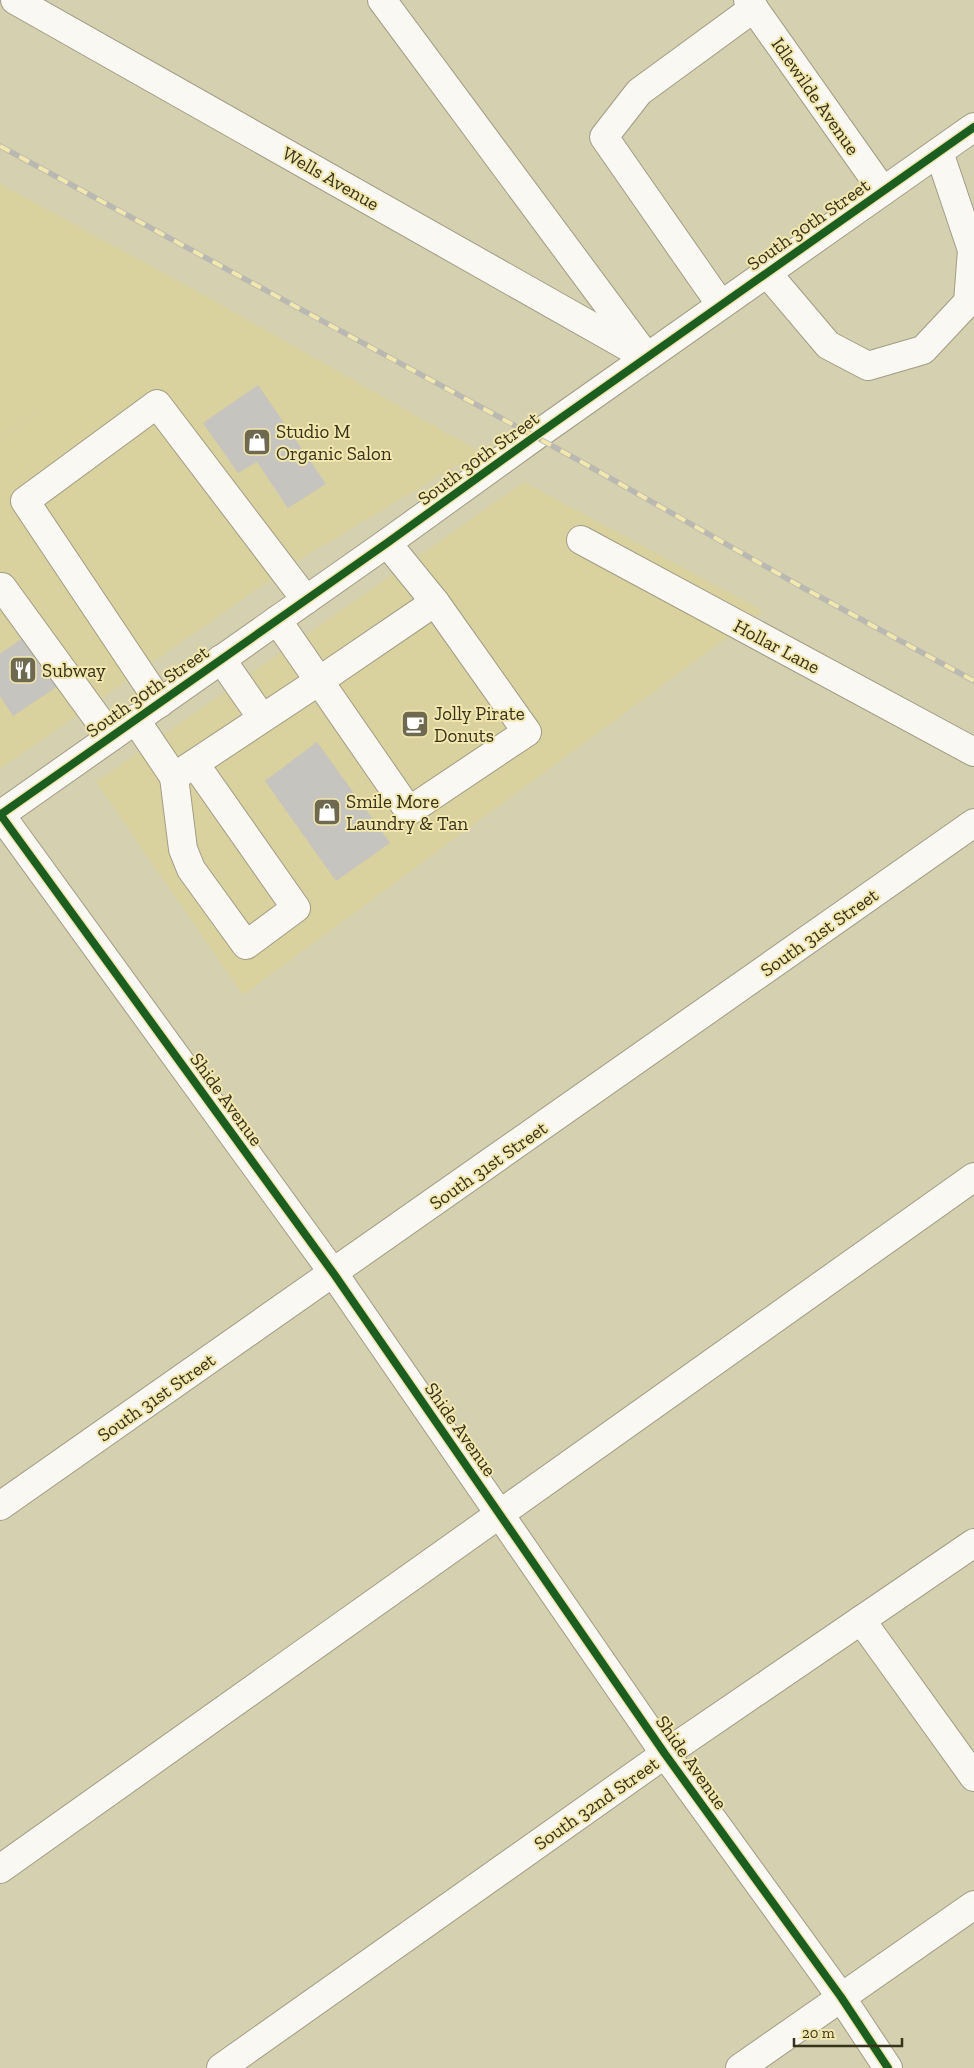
<svg xmlns="http://www.w3.org/2000/svg" width="974" height="2068" viewBox="0 0 974 2068" font-family="'Zilla Slab',serif">
<rect width="100%" height="100%" fill="#d5d0b0"/>
<g fill="#d9d19e">
<polygon points="0,184 195,290 480,452 299,560 0,769 0,440 64,391 0,439"/>
<polygon points="524,482 763,611 243,995 96,782"/>
</g>
<g fill="#c5c4bf">
<polygon points="258,385 326,484 288,508 257,462 238,473 203,423"/>
<polygon points="23,638 58,686 13,716 0,696 0,654"/>
<polygon points="317,742 390,843 336,881 265,781"/>
</g>
<g fill="none" stroke-linecap="round" stroke-linejoin="round">
<g stroke="#a19c84" stroke-width="30">
<g id="minor">
<polyline points="15,0 646,357"/>
<polyline points="382,0 640,348"/>
<polyline points="748,0 883,191"/>
<polyline points="767,273 828,345 868,366 923,350 968,302 972,250 939,152"/>
<polyline points="721,305 604,137 639,92 754,8"/>
<polyline points="581,540 974,752"/>
<polyline points="0,588 2,587 111,737"/>
<polyline points="277,620 409,811 527,732 435,602 387,543"/>
<polyline points="221,659 262,718"/>
<polyline points="160,703 25,501 157,404 306,600"/>
<polyline points="135,719 174,777 319,681 435,602"/>
<polyline points="174,777 183,849 191,869 246,945 296,908 195,764"/>
<polyline points="0,814 334,1274 665,1754 841,1997 888,2068"/>
<polyline points="0,815 387,543 534,437 974,127"/>
<polyline points="0,1506 974,823"/>
<polyline points="861,1620 974,1777"/>
<polyline points="0,1869 974,1177"/>
<polyline points="221,2068 665,1754 974,1543"/>
<polyline points="740,2068 974,1905"/>
</g>
</g>
<use href="#minor" stroke="#f9f8f3" stroke-width="28"/>
<g stroke="#bab9b1" stroke-width="5.5">
<polyline id="rail" points="0,146 580,461 800,586 974,681"/>
</g>
<use href="#rail" stroke="#f2e7ae" stroke-width="4" stroke-dasharray="11" stroke-linecap="butt"/>
<g stroke="#f2e7ae" stroke-width="11">
<g id="cycleway">
<polyline points="0,814 334,1274 665,1754 841,1997 888,2068"/>
<polyline points="0,815 387,543 534,437 974,127"/>
</g>
</g>
<use href="#cycleway" stroke="#1b5e20" stroke-width="8"/>
</g>
<defs>
<g id="shop-square" transform="scale(1.4375)"><rect x="-9" y="-9" width="18" height="18" rx="4" fill="#6e694f" stroke="#f2e7ae"/><path d="M-5-2.5h2.3a2.7 3.5 0 0 1 5.4 0H5L5.5 6h-11ZM-1.5-2.5h3a1.5 2.3 0 0 0-3 0Z" fill="#fff"/></g>
<g id="restaurant-square" transform="scale(1.4375)"><rect x="-9" y="-9" width="18" height="18" rx="4" fill="#6e694f" stroke="#f2e7ae"/><path d="M-5-6h1v4h1v-4h1v4h1v-4h1v5L-1.5 .5V6h-2V.5L-5-1ZM5-6V6H3V1.5H1.5Q1.5-4 5-6Z" fill="#fff"/></g>
<g id="cafe-square" transform="scale(1.4375)"><rect x="-9" y="-9" width="18" height="18" rx="4" fill="#6e694f" stroke="#f2e7ae"/><path d="M-5.5-4.5H6V0H3Q3 3.5 0 3.5H-2.5Q-5.5 3.5-5.5 0ZM3-3.2v2h1.7v-2ZM-6 4.5H4V6H-6Z" fill="#fff"/></g>
</defs>
<g fill-rule="evenodd">
<use href="#shop-square" x="257" y="442"/>
<use href="#restaurant-square" x="23" y="670"/>
<use href="#cafe-square" x="415" y="724"/>
<use href="#shop-square" x="327" y="812"/>
</g>
<g text-anchor="middle" stroke-width="4" stroke-linejoin="round" paint-order="stroke">
<g font-size="19" fill="#36321b" stroke="#f2e7ae">
<text transform="translate(816 96) rotate(55)" y="7">Idlewilde Avenue</text>
<text transform="translate(331 178) rotate(30)" y="7">Wells Avenue</text>
<text transform="translate(808 224) rotate(-35)" y="7">South 30th Street</text>
<text transform="translate(478 458) rotate(-36)" y="7">South 30th Street</text>
<text transform="translate(777 646) rotate(28)" y="7">Hollar Lane</text>
<text transform="translate(147 691) rotate(-35)" y="7">South 30th Street</text>
<text transform="translate(819 932) rotate(-35)" y="7">South 31st Street</text>
<text transform="translate(227 1099) rotate(54)" y="7">Shide Avenue</text>
<text transform="translate(488 1165) rotate(-35)" y="7">South 31st Street</text>
<text transform="translate(156 1397) rotate(-35)" y="7">South 31st Street</text>
<text transform="translate(461 1429) rotate(55)" y="7">Shide Avenue</text>
<text transform="translate(692 1762) rotate(55)" y="7">Shide Avenue</text>
<text transform="translate(596 1803) rotate(-35)" y="7">South 32nd Street</text>
</g>
<g font-size="19" fill="#36321b" stroke="#f2e7ae" text-anchor="start">
<text x="276" y="438">Studio M<tspan x="276" dy="22">Organic Salon</tspan></text>
<text x="42" y="677">Subway</text>
<text x="434" y="720">Jolly Pirate<tspan x="434" dy="22">Donuts</tspan></text>
<text x="346" y="808">Smile More<tspan x="346" dy="22">Laundry &amp; Tan</tspan></text>
</g>
</g>
<path d="M794 2038v8h108v-8" fill="none" stroke="#36321b" stroke-width="2.5"/>
<text x="802" y="2038" font-size="15" fill="#36321b" stroke="#f2e7ae" stroke-width="4" paint-order="stroke">20 m</text>
</svg>
